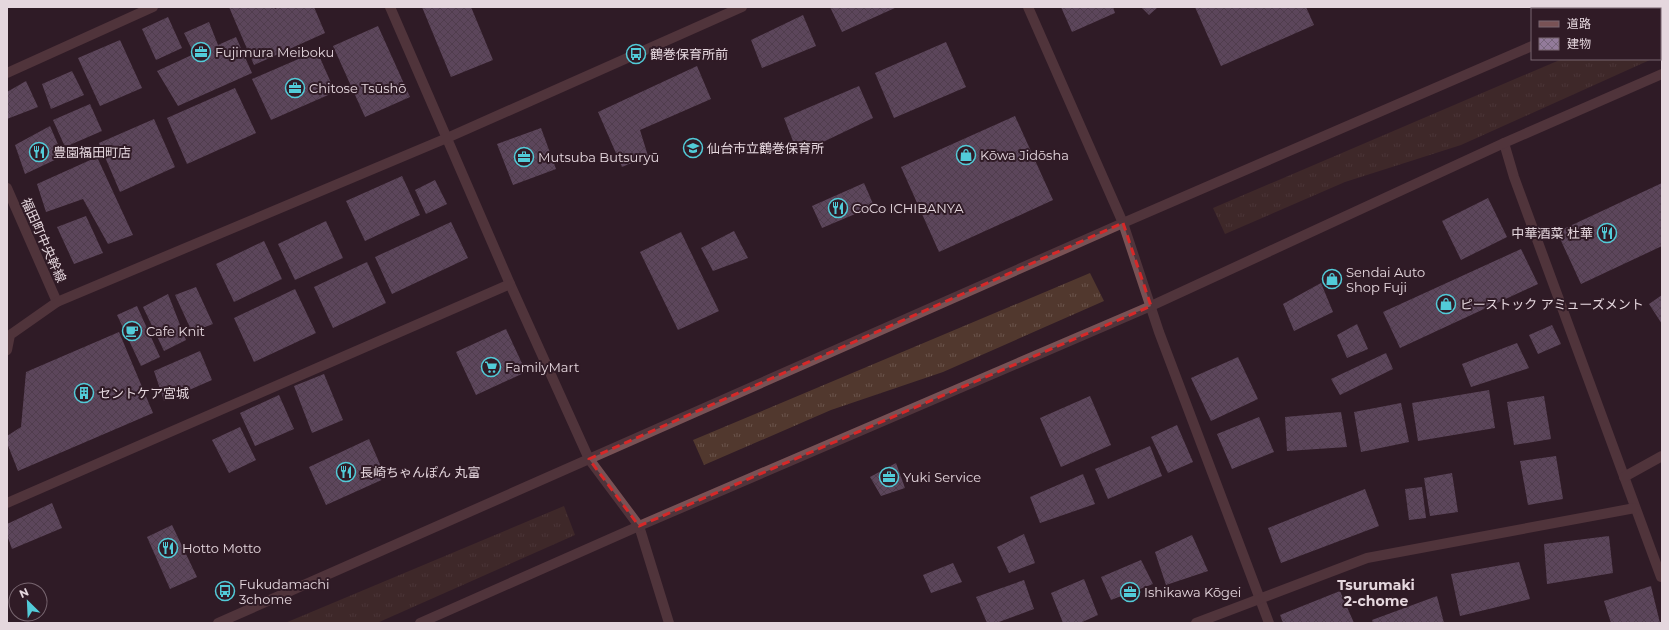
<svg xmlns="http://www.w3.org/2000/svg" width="1669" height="630" viewBox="0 0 1669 630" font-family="Montserrat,'Noto Sans JP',sans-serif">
<defs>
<pattern id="grass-tufts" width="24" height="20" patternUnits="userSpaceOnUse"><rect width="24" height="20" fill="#51382e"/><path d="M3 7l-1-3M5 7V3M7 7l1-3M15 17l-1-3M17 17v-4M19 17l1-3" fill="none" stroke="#6a544c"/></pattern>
<pattern id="building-cross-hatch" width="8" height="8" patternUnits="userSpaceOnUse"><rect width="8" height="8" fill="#937b9b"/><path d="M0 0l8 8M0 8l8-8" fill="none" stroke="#78667c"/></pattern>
</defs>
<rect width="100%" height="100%" fill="#301b26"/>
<g fill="url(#grass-tufts)">
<polygon points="1562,59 1652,59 1461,145 1345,182 1225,234 1213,208"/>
<polygon points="1090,273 1104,301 943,372 831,410 704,465 693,440"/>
<polygon points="564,506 575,535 377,623 285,623"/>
</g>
<g fill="url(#building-cross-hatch)">
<polygon points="229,7 274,7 275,9 279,7 314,7 325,33 254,65"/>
<polygon points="422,7 471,7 493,60 451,77"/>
<polygon points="830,7 897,7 842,32"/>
<polygon points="1061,7 1113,7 1115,13 1072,32"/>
<polygon points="1141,7 1158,7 1149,15"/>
<polygon points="1195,7 1306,7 1314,25 1221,66"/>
<polygon points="803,15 816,46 762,68 751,40"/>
<polygon points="168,17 182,48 156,60 142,29"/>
<polygon points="209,22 218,45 236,37 252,73 178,106 157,71 194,54 184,33"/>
<polygon points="378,26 410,97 365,117 333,46"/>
<polygon points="120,40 142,88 100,106 78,58"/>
<polygon points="946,42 966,87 894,118 875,73"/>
<polygon points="317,51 335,92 271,120 252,79"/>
<polygon points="697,66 711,99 640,130 648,156 622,167 598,112"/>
<polygon points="72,71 84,95 51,109 42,84"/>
<polygon points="26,81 38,107 7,119 7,92"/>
<polygon points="859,86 873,118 798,154 784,118"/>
<polygon points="235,88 256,133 187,164 167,118"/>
<polygon points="90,104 102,131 65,147 53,120"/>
<polygon points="1015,116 1053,200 939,252 901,167"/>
<polygon points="154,119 175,167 120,192 99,143"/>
<polygon points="50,126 63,156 25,174 15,145"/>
<polygon points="541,128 556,169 513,185 497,144"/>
<polygon points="97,157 133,235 108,244 83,199 46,212 37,184"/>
<polygon points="402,176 420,215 365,241 346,201"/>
<polygon points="435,180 447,204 426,214 415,190"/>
<polygon points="864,183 874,206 822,228 812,206"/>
<polygon points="1662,183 1662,246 1581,284 1557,232"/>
<polygon points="1488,198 1507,237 1461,260 1442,221"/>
<polygon points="86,216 103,253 74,264 57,227"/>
<polygon points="326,221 343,258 295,280 278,244"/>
<polygon points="451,222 468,258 392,294 375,257"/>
<polygon points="734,231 748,258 713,271 701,248"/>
<polygon points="681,232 719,311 678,330 640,252"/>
<polygon points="264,241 282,279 234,302 216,264"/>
<polygon points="1521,249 1538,284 1400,348 1383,312"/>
<polygon points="367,262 386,303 333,328 314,287"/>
<polygon points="1321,283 1333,312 1294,331 1283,304"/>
<polygon points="196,287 213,324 192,332 175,295"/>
<polygon points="295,289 316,333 254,362 234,318"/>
<polygon points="168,294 186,340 164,351 143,307"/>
<polygon points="1662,295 1662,324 1649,304"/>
<polygon points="137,306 160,357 141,366 117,315"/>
<polygon points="1357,324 1368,349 1347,358 1337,335"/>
<polygon points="1552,325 1561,344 1538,354 1529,335"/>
<polygon points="506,329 526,372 476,395 456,352"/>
<polygon points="119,332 153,413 18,471 7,443 7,436 21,427 26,372"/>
<polygon points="1517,343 1529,368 1471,387 1462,364"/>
<polygon points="200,351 212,380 164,401 154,371"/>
<polygon points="1386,353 1393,369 1340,395 1331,379"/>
<polygon points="1238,357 1258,399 1211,421 1191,378"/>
<polygon points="324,374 343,420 312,433 294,386"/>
<polygon points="1489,390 1495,428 1418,441 1412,403"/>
<polygon points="279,395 294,429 255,446 240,413"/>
<polygon points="1090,396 1111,445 1061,467 1040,418"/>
<polygon points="1544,396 1551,439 1514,445 1507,402"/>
<polygon points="1401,403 1409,442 1361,452 1354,412"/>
<polygon points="1341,412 1347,447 1287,451 1285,417"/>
<polygon points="1259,417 1274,452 1232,469 1217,434"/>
<polygon points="1177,425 1193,462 1168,473 1151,437"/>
<polygon points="240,427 256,460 229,473 212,440"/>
<polygon points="369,439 386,478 326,505 309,467"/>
<polygon points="1150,446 1162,476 1108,499 1095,469"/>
<polygon points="1556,456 1563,499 1528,505 1520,461"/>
<polygon points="896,463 905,488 881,496 870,477"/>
<polygon points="1452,473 1458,512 1430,516 1424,478"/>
<polygon points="1083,474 1095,504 1040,523 1030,497"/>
<polygon points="1422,487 1426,518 1409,520 1405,489"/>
<polygon points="1365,489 1379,526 1281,563 1268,528"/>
<polygon points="52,503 62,528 12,549 7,535 7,524"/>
<polygon points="172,525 197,577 170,589 147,537"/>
<polygon points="1024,534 1035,563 1009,573 997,547"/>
<polygon points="1192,535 1208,571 1166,585 1155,552"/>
<polygon points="1609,536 1613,573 1547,584 1544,544"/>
<polygon points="1141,560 1153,584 1111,600 1101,577"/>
<polygon points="1519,562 1530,599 1460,616 1451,574"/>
<polygon points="953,563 962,582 931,593 923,575"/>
<polygon points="1084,579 1098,615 1080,623 1063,623 1051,593"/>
<polygon points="1024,580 1034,609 996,623 987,623 976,597"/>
<polygon points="1651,586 1660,623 1611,623 1604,601"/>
<polygon points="1340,591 1354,623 1283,623 1280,615"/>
<polygon points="1437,596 1444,623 1373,623 1372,620"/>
</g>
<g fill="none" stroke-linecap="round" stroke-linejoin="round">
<g stroke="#785255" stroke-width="10">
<polyline points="390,7 510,284 589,459 639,526 669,623"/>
<polyline points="1028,7 1123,223 1159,332 1269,623"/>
<polyline points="1618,9 1623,7"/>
<polyline points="7,73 153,7"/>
<polyline points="1504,143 1514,177 1661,577"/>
<polyline points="7,188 57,302"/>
<polyline points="7,350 10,335 57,302 447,138 742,7"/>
<polyline points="1624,477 1662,456"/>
<polyline points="7,503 510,284"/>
<polyline points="218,623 1123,223 1532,46"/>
<polyline points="420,623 639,526 1151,306 1504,143 1662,74"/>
<polyline points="1196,623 1367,558 1635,508"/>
</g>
</g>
<path d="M0 0H1669V630H0ZM 1123,223 L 1151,306 L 639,526 L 589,459 Z" fill="#301b26" fill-opacity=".55" fill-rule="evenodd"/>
<path fill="none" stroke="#d62828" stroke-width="3" stroke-dasharray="8 5" stroke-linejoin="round" d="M 1123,223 L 1151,306 L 639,526 L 589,459 Z"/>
<defs>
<g id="office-ring" transform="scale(1)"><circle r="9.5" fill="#301b26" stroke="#52cbd8" stroke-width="1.5"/><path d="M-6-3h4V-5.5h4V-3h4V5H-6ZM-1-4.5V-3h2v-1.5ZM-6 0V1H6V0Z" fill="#52cbd8"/></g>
<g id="bus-ring" transform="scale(1)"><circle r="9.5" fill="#301b26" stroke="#52cbd8" stroke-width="1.5"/><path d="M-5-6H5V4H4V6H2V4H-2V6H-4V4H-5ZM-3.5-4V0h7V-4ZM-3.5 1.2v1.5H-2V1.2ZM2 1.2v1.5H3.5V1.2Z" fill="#52cbd8"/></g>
<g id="school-ring" transform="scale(1)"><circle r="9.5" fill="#301b26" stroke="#52cbd8" stroke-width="1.5"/><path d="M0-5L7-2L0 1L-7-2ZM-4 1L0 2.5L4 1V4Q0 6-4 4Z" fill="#52cbd8"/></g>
<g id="restaurant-ring" transform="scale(1)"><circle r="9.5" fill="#301b26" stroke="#52cbd8" stroke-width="1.5"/><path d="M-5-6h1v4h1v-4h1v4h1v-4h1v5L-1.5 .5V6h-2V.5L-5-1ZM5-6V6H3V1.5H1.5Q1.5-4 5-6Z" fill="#52cbd8"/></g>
<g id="shop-ring" transform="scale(1)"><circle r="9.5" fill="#301b26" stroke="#52cbd8" stroke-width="1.5"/><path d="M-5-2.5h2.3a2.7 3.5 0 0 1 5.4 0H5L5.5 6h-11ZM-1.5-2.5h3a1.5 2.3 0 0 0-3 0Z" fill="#52cbd8"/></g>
<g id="cafe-ring" transform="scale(1)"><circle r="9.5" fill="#301b26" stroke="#52cbd8" stroke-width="1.5"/><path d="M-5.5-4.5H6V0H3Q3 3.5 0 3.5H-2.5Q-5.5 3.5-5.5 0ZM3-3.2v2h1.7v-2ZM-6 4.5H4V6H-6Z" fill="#52cbd8"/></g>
<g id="supermarket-ring" transform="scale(1)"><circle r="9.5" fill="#301b26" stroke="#52cbd8" stroke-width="1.5"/><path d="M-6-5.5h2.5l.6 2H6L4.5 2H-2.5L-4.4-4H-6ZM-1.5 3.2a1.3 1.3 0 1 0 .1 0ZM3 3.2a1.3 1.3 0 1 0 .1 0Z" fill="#52cbd8"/></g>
<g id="building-ring" transform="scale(1)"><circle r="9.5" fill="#301b26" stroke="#52cbd8" stroke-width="1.5"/><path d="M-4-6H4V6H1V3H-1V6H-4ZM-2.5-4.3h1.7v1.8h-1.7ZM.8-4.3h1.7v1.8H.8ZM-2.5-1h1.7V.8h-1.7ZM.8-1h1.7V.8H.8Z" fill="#52cbd8"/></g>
</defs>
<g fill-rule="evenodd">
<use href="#office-ring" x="201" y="52"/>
<use href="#bus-ring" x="636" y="54"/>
<use href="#office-ring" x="295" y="88"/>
<use href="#school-ring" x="693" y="148"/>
<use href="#restaurant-ring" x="39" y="152"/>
<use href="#shop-ring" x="966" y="155"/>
<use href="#office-ring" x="524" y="157"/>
<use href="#restaurant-ring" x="838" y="208"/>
<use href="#restaurant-ring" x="1607" y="233"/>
<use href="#shop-ring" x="1332" y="279"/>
<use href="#shop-ring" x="1446" y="304"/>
<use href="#cafe-ring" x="132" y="331"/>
<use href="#supermarket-ring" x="491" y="367"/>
<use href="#building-ring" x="84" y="393"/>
<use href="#restaurant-ring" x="346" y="472"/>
<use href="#office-ring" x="889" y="477"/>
<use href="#restaurant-ring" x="168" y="548"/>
<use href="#bus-ring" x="225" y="591"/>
<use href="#office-ring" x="1130" y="592"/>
</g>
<g text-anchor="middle" stroke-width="4" stroke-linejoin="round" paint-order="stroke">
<g font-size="13" fill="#e5d7de" stroke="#301b26" text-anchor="start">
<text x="215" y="57">Fujimura Meiboku</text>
<text x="650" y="59">鶴巻保育所前</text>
<text x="309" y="93">Chitose Tsūshō</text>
<text x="707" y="153">仙台市立鶴巻保育所</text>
<text x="53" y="157">豊園福田町店</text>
<text x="980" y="160">Kōwa Jidōsha</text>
<text x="538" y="162">Mutsuba Butsuryū</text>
<text x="852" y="213">CoCo ICHIBANYA</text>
<text x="1593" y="238" text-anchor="end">中華酒菜 杜華</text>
<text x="1346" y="277">Sendai Auto<tspan x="1346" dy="15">Shop Fuji</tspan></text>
<text x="1460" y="309">ピーストック アミューズメント</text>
<text x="146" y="336">Cafe Knit</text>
<text x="505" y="372">FamilyMart</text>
<text x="98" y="398">セントケア宮城</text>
<text x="360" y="477">長崎ちゃんぽん 丸富</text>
<text x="903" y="482">Yuki Service</text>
<text x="182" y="553">Hotto Motto</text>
<text x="239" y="589">Fukudamachi<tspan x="239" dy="15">3chome</tspan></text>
<text x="1144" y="597">Ishikawa Kōgei</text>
</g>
<g font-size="13" fill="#e5d7de" stroke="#301b26">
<text transform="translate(44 240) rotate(66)" y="5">福田町中央幹線</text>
</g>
<g font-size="14" font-weight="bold" fill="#e5d7de" stroke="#301b26">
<text x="1376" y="590">Tsurumaki<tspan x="1376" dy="16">2-chome</tspan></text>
</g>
</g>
<rect width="1669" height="630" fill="none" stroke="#e5d7de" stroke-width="16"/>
<rect x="1531" y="8" width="130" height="52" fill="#301b26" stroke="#786670"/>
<rect x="1539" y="21" width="20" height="6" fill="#785255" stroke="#786670"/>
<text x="1567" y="28" font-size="12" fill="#e5d7de">道路</text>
<rect x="1539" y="38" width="20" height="12" fill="url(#building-cross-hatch)" stroke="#786670"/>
<text x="1567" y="48" font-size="12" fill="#e5d7de">建物</text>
<g transform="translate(28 602) rotate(336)"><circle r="19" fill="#301b26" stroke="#786670"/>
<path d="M0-3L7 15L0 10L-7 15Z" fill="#52cbd8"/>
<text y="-6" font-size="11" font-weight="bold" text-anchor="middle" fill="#e5d7de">N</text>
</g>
</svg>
